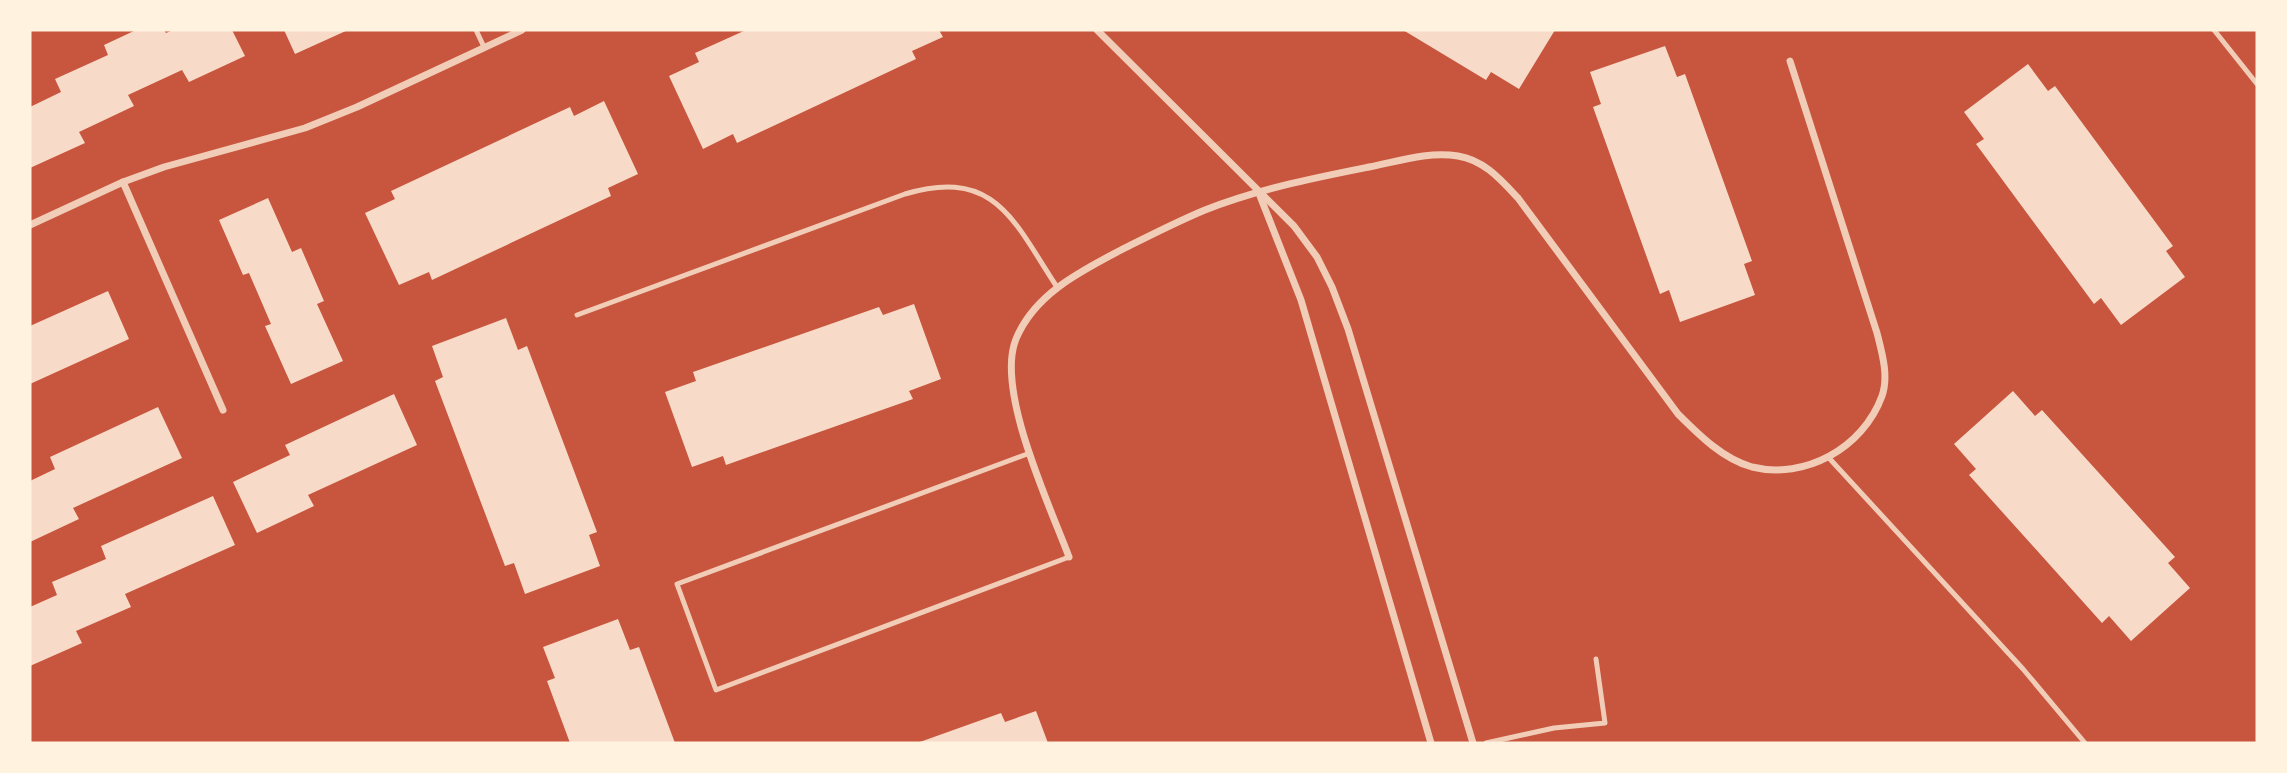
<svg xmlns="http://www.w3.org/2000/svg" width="2287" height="773" viewBox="0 0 2287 773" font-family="'Libre Baskerville',serif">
<rect width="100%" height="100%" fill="#c8553d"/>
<g fill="#f7dbc8">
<polygon points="136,30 164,30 166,33 173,30 232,30 245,56 189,82 182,70 128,95 134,106 79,132 85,143 30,168 30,107 61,92 55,79 108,55 104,45"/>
<polygon points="284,30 348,30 295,54"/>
<polygon points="746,30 939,30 943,37 912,51 916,59 737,143 733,134 703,149 669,76 699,62 695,53"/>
<polygon points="1403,30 1555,30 1519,89 1491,72 1486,80"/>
<polygon points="1665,46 1677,77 1685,74 1752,261 1744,264 1755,295 1680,322 1669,290 1660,294 1593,107 1601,104 1590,72"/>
<polygon points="2028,64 2048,91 2055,86 2173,246 2166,251 2185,277 2121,325 2101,298 2094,304 1976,144 1984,139 1964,112"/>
<polygon points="604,101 638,174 608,188 611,196 432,280 429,272 399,285 365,213 395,199 391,191 570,107 574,116"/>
<polygon points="268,198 292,252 301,248 324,301 317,304 343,361 291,384 265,326 271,324 249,273 243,275 219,220"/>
<polygon points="108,291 129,339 30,384 30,326"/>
<polygon points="914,304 941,379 909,391 913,399 726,465 723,456 692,467 665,392 696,381 693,372 879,307 883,315"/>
<polygon points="506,318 518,350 527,346 597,532 589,535 600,566 525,594 514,563 505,566 435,381 443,377 432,346"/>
<polygon points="2013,391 2035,416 2042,410 2175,557 2168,563 2190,588 2131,641 2109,616 2102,623 1969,475 1976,469 1954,444"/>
<polygon points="394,394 417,445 308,495 314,506 257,533 233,482 290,455 285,445"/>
<polygon points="158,407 182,458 73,508 79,519 30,542 30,481 55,469 50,457"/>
<polygon points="213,496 235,545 125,594 131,607 76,631 82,643 30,666 30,607 57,595 52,582 106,559 101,546"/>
<polygon points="618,619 630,650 639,647 675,743 570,743 547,681 555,678 543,647"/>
<polygon points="1036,711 1048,743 917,743 1001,713 1005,722"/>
</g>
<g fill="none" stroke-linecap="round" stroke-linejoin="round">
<g stroke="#f1ccb7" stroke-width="5">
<polyline points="476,30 484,47"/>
<polyline points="2214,30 2257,84"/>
<path d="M 577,315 L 905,194 C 996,167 1014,222 1057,287"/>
<polyline points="1030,453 677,584 716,690 1069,557"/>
<polyline points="1829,458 2023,669 2085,743"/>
<polyline points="1486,743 1554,728 1605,723 1596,659"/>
</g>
<g stroke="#f1ccb7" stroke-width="7">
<polyline points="1097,30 1294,226 1317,257 1332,287 1348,329 1473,743"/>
<polyline points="123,182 223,410"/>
<polyline points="1260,196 1301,300 1431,743"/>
<polyline points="30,225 123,182 164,167 305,128 357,107 522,30"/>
<path d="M 1069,557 C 1050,506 995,390 1016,339 C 1034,295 1079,272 1119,251 C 1147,237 1176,222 1205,210 C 1258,189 1314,178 1369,167 C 1399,161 1429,151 1458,156 C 1484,160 1501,180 1518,198 L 1678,414 C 1699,435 1723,459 1752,467 C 1805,480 1863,448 1882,396 C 1889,376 1882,353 1877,333 L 1790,61"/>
</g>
</g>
<rect width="2287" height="773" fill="none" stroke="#fff3e0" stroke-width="63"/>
</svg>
